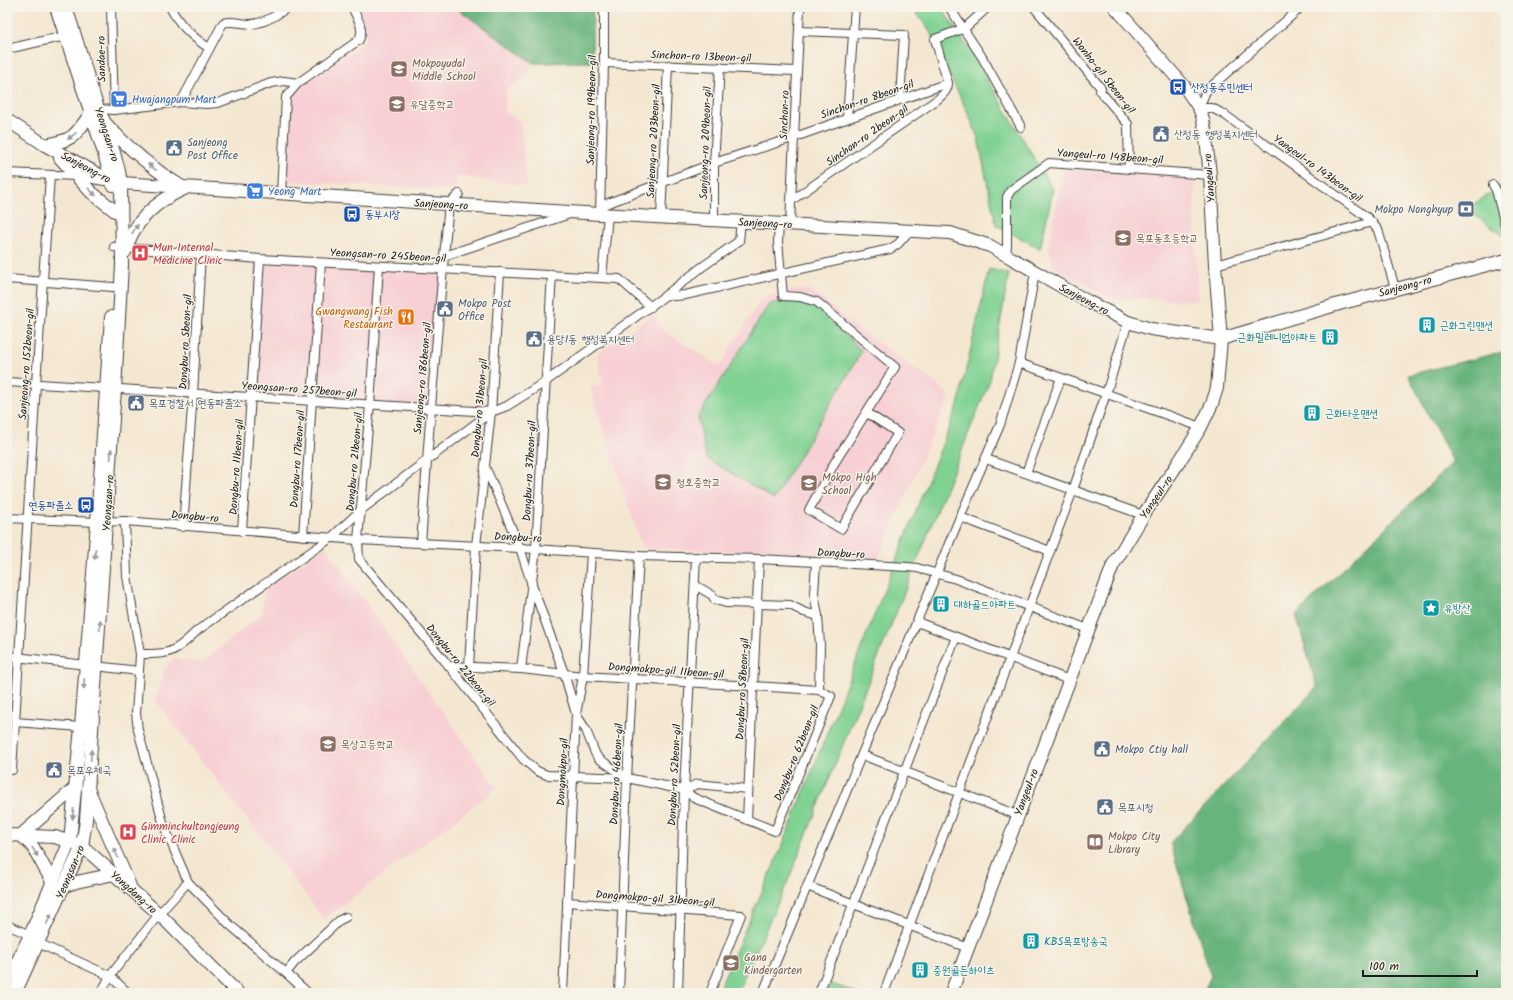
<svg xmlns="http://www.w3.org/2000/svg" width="1513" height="1000" viewBox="0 0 1513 1000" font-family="Kalam,'Poor Story',sans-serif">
<rect width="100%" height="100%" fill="#f7f3e8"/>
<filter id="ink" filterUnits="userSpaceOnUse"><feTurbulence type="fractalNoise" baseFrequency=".025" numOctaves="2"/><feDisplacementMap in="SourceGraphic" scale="8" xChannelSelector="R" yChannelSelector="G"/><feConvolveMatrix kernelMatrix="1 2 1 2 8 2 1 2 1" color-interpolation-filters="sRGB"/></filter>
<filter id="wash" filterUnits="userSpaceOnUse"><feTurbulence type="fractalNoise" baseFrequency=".012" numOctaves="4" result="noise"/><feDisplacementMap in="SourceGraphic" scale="16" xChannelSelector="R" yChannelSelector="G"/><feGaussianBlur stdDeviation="0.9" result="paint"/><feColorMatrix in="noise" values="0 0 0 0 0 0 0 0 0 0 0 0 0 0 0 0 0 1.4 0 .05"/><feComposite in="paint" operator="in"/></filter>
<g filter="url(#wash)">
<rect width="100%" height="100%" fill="#f4e7d1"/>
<g fill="#f7cfd4">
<polygon points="356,7 455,7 533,63 523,78 506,90 505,112 520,121 527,186 458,176 453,190 286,181 289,96 295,90 361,45 364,41 366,35 366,28"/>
<polygon points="1063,170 1195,176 1194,212 1198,301 1129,298 1117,300 1102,294 1054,268 1048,248"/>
<polygon points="133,248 443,270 431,407 249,397 254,263 132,256"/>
<polygon points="801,289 813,292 865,334 923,374 950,395 878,559 820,555 642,548 590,388 603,383 597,354 654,313 659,328 720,366 762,297"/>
<polygon points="326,547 497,788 324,919 155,700 165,668 174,658 202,663 262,614 265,588"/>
</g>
<g fill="#80d293" stroke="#4e7758">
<polygon points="912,7 941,7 973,55 1053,190 1040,249 996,225 978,138 971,120 929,30"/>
<polygon points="1506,183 1506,234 1502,235 1466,209"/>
<polygon points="989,269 1009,274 990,380 788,881 737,993 717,993 781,849 958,405"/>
<polygon points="789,300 812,303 816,306 862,351 774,499 706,458 698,417 769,304"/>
<polygon points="829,983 857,993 826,993"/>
</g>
<g fill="#68b47d" stroke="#42684c">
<polygon points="455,7 593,7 592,62 533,63"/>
<polygon points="1506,351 1506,990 1504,993 1203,993 1211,976 1170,843 1317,687 1296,615 1453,462 1408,375"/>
</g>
</g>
<g filter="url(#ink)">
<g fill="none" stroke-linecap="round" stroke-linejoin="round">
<g stroke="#3c3a37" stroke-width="10">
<g id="street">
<polyline points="111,7 114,110"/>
<path d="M 170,7 C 179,25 192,37 209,48"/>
<polyline points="949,7 982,57 1021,127"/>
<polyline points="1034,7 1101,88 1100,91 1128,124 1129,168"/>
<polyline points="1300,7 1297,11 1206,91 1199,108 1212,108 1225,115 1368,218 1378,230 1395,288"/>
<polyline points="799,31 904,35 900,99"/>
<polyline points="7,49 65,36"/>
<polyline points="604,63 796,71"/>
<path d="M 181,102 L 223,23 C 232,20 241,24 251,24 C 265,23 277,15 288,7"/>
<polyline points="98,109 114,110 181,102 207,104 218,103 271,83 284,81 298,83"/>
<polyline points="847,118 855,7"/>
<polyline points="7,173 77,176 104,181"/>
<polyline points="1493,185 1496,190 1506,229"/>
<path d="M 281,194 L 286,97 L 298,83 L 359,40 C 365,28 357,18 352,7"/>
<path d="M 792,200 L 938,99 C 943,94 948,91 948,83 L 935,39 L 965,28 L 988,7"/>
<polyline points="600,212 604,63 604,7"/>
<polyline points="600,214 603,205 714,163 795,137 948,83"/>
<polyline points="661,218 668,65"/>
<polyline points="714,220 714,163 720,67"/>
<polyline points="779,223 778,242 783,296 800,297 817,302 895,367 835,462 809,510 841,529 898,433 867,413"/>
<polyline points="790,224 800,7"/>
<polyline points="114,247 260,259 619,279 651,307"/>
<polyline points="1006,255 1007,245 1007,197 1011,190 1049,163 1210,175"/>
<polyline points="444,256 570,214"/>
<polyline points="1215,265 1372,222"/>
<polyline points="379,266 370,405 358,540 359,559 449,666 523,759 537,771 547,775 627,778 684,790 697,784 748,789"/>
<polyline points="602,277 608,215"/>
<polyline points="7,279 113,287"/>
<polyline points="666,295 702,267 739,241 741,221"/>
<polyline points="1019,363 1201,427"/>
<polyline points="7,382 491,412"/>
<polyline points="986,459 1143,515"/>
<polyline points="485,467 492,482 520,548 532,585 564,673 576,714 586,730 595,753 598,758 627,778"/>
<polyline points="1026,473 1061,378"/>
<polyline points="960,517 1050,551"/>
<polyline points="7,518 97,522 125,521 358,540 520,548 639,556 759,559 908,567 917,568 956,579 1088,629"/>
<polyline points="125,521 127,576 140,654 139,671"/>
<polyline points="183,527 193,394 201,254"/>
<polyline points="242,531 260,259"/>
<polyline points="303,536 321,263"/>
<polyline points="421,543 431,407 444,256 449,204 459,194"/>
<polyline points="816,563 814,593 818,616 820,645 819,690"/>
<polyline points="695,585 712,595 715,600 726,603 790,605 804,612 818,616"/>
<polyline points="917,622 1069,680"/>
<path d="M 140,654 C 152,654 168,655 178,647 C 185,643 191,636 198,630 L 331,538 L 361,510 L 491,412 L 507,406 L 545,382 L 666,295 L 675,296 L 685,295 L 890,249 L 898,244 L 910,230"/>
<polyline points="7,656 139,671 136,713 138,730 164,826 188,882 230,925 286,973 308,993"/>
<polyline points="449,666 521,669 583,676 819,690 831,696 775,831 694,798 684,790"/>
<polyline points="469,667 476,546 491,412 500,272"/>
<polyline points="521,669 536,549 552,274"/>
<polyline points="15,722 81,727"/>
<polyline points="862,755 1017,815"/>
<polyline points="7,770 12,770 15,722 36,384 50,176"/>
<polyline points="747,820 759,559"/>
<polyline points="807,886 968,948"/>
<polyline points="567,902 741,915 710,993"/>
<polyline points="7,925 30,935 38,943 110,976 128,993"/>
<polyline points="286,973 295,962 340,920 346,917"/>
<polyline points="101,993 110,976 159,914 188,882"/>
<polyline points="563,993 576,714 583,676 591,553"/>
<polyline points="619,993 627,778 639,556"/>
<polyline points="678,993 684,790 696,557"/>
<polyline points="763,993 960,517 1000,425 1019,363 1035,272"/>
<polyline points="819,993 956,637"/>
<polyline points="884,993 1073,490 1106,394 1128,322"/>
</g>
</g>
<g stroke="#3c3a37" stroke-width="14">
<g id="secondary">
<polyline points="56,7 103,150 113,185"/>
<polyline points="7,120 45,145 112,182 121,183 600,214 950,233 990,246 1087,301 1128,322 1151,329 1221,339 1339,304 1506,260"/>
<path d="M 107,125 C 129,149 154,170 182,187"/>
<path d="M 45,145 C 74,140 74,137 91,113"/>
<polyline points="60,158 91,192 115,211"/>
<path d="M 125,252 C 133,222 156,201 184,189"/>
<polyline points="89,791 130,886"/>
<polyline points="7,835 55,837 82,846 159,914 238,993"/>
<polyline points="53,883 33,847 21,835 76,787"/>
<polyline points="64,886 76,882 114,874"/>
<polyline points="7,983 30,935 70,841 81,727 97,522 111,317"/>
<polyline points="15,993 82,846 86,820 115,389 122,265 121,183 119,171 107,127 98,109 66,7"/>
<polyline points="951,993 1113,565 1146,511 1177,465 1201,427 1212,404 1217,388 1221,339 1215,265 1210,175 1205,129 1202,116 1199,108 1184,86 1115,7"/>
</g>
</g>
<use href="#street" stroke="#fff" stroke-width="8"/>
<use href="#secondary" stroke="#fff" stroke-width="12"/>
</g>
<defs><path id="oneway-solid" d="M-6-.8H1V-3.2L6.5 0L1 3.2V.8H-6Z"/></defs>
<g fill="#999">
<use href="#oneway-solid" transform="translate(72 136) rotate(142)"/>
<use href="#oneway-solid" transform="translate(152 167) rotate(-142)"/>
<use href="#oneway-solid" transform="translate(92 192) rotate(43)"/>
<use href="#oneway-solid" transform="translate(135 229) rotate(-56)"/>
<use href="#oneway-solid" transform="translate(111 454) rotate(-86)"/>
<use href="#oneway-solid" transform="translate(95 554) rotate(95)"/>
<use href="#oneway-solid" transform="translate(100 625) rotate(-86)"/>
<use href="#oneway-solid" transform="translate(84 684) rotate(94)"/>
<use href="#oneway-solid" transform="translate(91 755) rotate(-86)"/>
<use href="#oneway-solid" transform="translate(73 814) rotate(95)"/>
<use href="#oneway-solid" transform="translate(35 852) rotate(59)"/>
<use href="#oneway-solid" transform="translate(116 853) rotate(-113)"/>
<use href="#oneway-solid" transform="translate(49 919) rotate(-65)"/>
</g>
</g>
<defs>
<g id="school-square" transform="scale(0.9)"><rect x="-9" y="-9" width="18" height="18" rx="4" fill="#8d6e63" stroke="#f7f3e8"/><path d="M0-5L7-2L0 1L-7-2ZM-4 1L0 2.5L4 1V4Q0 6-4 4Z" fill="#fff"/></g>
<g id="bus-square" transform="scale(0.9)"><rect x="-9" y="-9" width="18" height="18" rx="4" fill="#1a4fb4" stroke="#f7f3e8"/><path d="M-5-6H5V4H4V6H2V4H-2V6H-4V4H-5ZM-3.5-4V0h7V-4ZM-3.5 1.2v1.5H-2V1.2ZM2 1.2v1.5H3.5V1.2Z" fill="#fff"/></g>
<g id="supermarket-square" transform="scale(0.9)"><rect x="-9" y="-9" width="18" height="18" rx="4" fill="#3f7fe0" stroke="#f7f3e8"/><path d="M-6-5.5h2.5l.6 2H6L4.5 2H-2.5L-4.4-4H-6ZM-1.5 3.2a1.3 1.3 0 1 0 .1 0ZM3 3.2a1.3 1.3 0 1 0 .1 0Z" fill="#fff"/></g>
<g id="civic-square" transform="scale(0.9)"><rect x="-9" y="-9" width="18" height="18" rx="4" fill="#5c6f8a" stroke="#f7f3e8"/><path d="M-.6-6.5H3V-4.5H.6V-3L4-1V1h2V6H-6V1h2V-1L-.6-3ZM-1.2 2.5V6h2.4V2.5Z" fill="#fff"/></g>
<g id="bank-square" transform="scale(0.9)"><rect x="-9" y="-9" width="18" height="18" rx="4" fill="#5c6f8a" stroke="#f7f3e8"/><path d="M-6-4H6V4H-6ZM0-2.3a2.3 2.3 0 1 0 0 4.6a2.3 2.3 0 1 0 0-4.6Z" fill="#fff"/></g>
<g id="hospital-square" transform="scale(0.9)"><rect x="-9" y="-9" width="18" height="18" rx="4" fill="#e0444e" stroke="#f7f3e8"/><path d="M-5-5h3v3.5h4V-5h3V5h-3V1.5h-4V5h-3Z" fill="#fff"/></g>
<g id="restaurant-square" transform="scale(0.9)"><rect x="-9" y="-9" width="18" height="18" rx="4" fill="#e8710a" stroke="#f7f3e8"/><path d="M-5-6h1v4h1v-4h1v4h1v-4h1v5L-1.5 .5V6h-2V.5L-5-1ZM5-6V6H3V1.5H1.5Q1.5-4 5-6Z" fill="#fff"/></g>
<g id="building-square" transform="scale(0.9)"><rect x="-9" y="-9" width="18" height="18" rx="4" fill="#0f9aa8" stroke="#f7f3e8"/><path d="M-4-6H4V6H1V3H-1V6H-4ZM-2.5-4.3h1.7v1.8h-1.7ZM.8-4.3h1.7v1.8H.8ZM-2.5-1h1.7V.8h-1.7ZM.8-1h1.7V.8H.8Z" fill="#fff"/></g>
<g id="sight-square" transform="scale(0.9)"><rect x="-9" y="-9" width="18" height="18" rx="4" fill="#0f9aa8" stroke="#f7f3e8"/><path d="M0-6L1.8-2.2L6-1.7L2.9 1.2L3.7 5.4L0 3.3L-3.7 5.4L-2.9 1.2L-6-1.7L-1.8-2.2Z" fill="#fff"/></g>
<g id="library-square" transform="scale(0.9)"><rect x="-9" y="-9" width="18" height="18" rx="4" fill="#8d6e63" stroke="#f7f3e8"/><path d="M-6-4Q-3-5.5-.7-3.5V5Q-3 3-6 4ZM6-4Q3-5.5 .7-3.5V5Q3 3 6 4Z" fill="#fff"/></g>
</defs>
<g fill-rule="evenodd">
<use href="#school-square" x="399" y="69"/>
<use href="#bus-square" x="1178" y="87"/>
<use href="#supermarket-square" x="119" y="99"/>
<use href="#school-square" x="397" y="104"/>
<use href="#civic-square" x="1161" y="134"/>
<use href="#civic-square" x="174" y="148"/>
<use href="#supermarket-square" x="255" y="191"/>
<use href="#bank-square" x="1466" y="209"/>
<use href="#bus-square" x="352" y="214"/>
<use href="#school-square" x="1123" y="238"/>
<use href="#hospital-square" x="140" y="253"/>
<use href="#civic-square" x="445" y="309"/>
<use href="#restaurant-square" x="406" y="317"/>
<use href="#building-square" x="1427" y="325"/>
<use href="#building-square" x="1330" y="337"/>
<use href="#civic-square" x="534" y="339"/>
<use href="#civic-square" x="136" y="403"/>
<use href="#building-square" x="1312" y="413"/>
<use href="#school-square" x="663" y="482"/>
<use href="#school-square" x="809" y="483"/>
<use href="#bus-square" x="86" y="505"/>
<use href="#building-square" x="941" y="604"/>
<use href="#sight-square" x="1431" y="608"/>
<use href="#school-square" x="328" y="744"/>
<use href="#civic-square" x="1102" y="749"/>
<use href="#civic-square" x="54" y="770"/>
<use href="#civic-square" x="1105" y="807"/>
<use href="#hospital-square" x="128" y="832"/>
<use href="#library-square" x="1095" y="842"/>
<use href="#building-square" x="1031" y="941"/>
<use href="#school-square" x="731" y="963"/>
<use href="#building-square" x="920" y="970"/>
</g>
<g text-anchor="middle" stroke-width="3" stroke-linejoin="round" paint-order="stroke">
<g font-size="11" fill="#1c1c1c" stroke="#f7f3e8">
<text transform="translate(701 56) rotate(2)" y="4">Sinchon-ro 13beon-gil</text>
<text transform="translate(101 59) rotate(-91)" y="4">Sandae-ro</text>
<text transform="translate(1104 75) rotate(52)" y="4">Wonho-gil 5beon-gil</text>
<text transform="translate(867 99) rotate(-19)" y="4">Sinchon-ro 8beon-gil</text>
<text transform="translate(591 110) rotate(-89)" y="4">Sanjeong-ro 199beon-gil</text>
<text transform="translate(784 115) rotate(-88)" y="4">Sinchon-ro</text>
<text transform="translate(107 134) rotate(72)" y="4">Yeongsan-ro</text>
<text transform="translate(867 135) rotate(-35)" y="4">Sinchon-ro 2beon-gil</text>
<text transform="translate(653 141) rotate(-87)" y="4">Sanjeong-ro 203beon-gil</text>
<text transform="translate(705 143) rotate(-88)" y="4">Sanjeong-ro 209beon-gil</text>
<text transform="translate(1110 156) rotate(4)" y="4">Yangeul-ro 148beon-gil</text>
<text transform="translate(86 167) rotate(28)" y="4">Sanjeong-ro</text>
<text transform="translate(1318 168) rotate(36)" y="4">Yangeul-ro 143beon-gil</text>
<text transform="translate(1209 178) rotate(-94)" y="4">Yangeul-ro</text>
<text transform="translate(441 204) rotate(3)" y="4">Sanjeong-ro</text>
<text transform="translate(765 223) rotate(3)" y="4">Sanjeong-ro</text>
<text transform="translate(388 255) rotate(3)" y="4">Yeongsan-ro 245beon-gil</text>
<text transform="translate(1405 286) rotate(-15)" y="4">Sanjeong-ro</text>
<text transform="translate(1084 299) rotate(28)" y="4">Sanjeong-ro</text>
<text transform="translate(185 342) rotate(-87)" y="4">Dongbu-ro 5beon-gil</text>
<text transform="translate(26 364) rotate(-86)" y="4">Sanjeong-ro 152beon-gil</text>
<text transform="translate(422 378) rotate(-85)" y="4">Sanjeong-ro 186beon-gil</text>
<text transform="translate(299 389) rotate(4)" y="4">Yeongsan-ro 257beon-gil</text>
<text transform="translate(479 408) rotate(-85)" y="4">Dongbu-ro 31beon-gil</text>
<text transform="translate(297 459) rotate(-86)" y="4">Dongbu-ro 17beon-gil</text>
<text transform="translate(354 462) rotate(-85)" y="4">Dongbu-ro 21beon-gil</text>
<text transform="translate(236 467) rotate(-86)" y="4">Dongbu-ro 11beon-gil</text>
<text transform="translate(529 471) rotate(-87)" y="4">Dongbu-ro 37beon-gil</text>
<text transform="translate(1156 497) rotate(-56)" y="4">Yangeul-ro</text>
<text transform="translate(108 503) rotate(-86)" y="4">Yeongsan-ro</text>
<text transform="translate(195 516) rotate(5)" y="4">Dongbu-ro</text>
<text transform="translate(518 537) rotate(3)" y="4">Dongbu-ro</text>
<text transform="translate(841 553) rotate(3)" y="4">Dongbu-ro</text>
<text transform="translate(461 665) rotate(51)" y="4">Dongbu-ro 22beon-gil</text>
<text transform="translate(666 670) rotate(4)" y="4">Dongmokpo-gil 11beon-gil</text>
<text transform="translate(742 689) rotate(-87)" y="4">Dongbu-ro 58beon-gil</text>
<text transform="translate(796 753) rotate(-68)" y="4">Dongbu-ro 62beon-gil</text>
<text transform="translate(562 772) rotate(-87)" y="4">Dongmokpo-gil</text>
<text transform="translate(616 774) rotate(-87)" y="4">Dongbu-ro 46beon-gil</text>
<text transform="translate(674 775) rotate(-87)" y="4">Dongbu-ro 52beon-gil</text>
<text transform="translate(1026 792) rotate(-69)" y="4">Yangeul-ro</text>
<text transform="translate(70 872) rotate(-67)" y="4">Yeongsan-ro</text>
<text transform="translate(134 892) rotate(42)" y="4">Yongdang-ro</text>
<text transform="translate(655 898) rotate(4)" y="4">Dongmokpo-gil 31beon-gil</text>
</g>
<g font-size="11" fill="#785e54" stroke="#f7f3e8" text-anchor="start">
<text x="412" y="67">Mokpoyudal<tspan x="412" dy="13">Middle School</tspan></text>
<text x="410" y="108">유달중학교</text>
<text x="1136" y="242">목포동초등학교</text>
<text x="822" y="481">Mokpo High<tspan x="822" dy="13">School</tspan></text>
<text x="676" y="486">청호중학교</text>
<text x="341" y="748">목상고등학교</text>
<text x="1108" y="840">Mokpo City<tspan x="1108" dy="13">Library</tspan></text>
<text x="744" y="961">Gana<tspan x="744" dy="13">Kindergarten</tspan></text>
</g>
<g font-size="11" fill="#164399" stroke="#f7f3e8" text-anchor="start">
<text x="1191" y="91">산정동주민센터</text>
<text x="365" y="218">동부시장</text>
<text x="73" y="509" text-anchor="end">연동파출소</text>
</g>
<g font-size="11" fill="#366cbe" stroke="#f7f3e8" text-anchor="start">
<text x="132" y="103">Hwajangpum Mart</text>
<text x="268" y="195">Yeong Mart</text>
</g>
<g font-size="11" fill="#4e5e75" stroke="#f7f3e8" text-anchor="start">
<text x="1174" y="138">산정동 행정복지센터</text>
<text x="187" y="146">Sanjeong<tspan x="187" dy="13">Post Office</tspan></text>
<text x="1453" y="213" text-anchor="end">Mokpo Nonghyup</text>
<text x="458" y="307">Mokpo Post<tspan x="458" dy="13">Office</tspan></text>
<text x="547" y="343">용당1동 행정복지센터</text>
<text x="149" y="407">목포경찰서 연동파출소</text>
<text x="1115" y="753">Mokpo Ctiy hall</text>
<text x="67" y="774">목포우체국</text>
<text x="1118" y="811">목포시청</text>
</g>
<g font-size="11" fill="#be3a42" stroke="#f7f3e8" text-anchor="start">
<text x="153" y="251">Mun Internal<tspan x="153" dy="13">Medicine Clinic</tspan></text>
<text x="141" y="830">Gimminchultongjeung<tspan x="141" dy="13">Clinic Clinic</tspan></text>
</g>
<g font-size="11" fill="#c56008" stroke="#f7f3e8" text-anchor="end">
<text x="393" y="315">Gwangwang Fish<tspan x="393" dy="13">Restaurant</tspan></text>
</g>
<g font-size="11" fill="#0d838f" stroke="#f7f3e8" text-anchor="start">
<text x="1440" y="329">근화그린맨션</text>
<text x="1317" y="341" text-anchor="end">근화밀레니엄아파트</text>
<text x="1325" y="417">근화타운맨션</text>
<text x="954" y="608">대하골드아파트</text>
<text x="1444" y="612">유방산</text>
<text x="1044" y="945">KBS목포방송국</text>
<text x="933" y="974">중원골든하이츠</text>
</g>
</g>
<rect width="1513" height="1000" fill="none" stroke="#f7f3e8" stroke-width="24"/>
<path d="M1363 970v6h114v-6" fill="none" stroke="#1c1c1c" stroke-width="2"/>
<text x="1369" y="970" font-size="12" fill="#1c1c1c" stroke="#f7f3e8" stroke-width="3" paint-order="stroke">100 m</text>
</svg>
